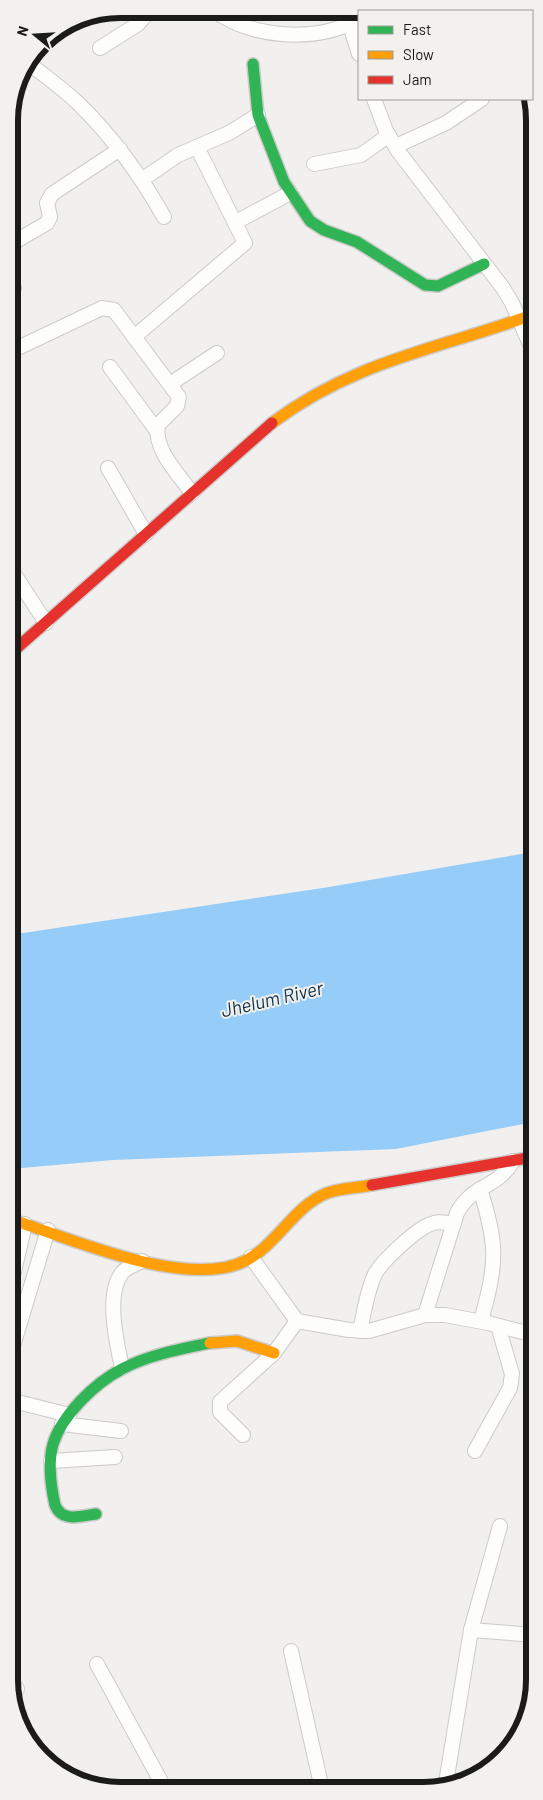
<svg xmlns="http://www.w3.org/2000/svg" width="543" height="1800" viewBox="0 0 543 1800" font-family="Barlow,sans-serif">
<rect width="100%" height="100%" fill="#f2f0ee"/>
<polygon fill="#96ccf8" points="533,852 533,1122 396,1149 113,1160 10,1169 10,935 329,887"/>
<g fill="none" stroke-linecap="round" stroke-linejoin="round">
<g stroke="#cccbc9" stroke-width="16">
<g id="street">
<path d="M 212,9 C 251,39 317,43 359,19"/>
<polyline points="345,10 359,54"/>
<polyline points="374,11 375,10"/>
<polyline points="100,48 138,24 151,9"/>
<path d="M 27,62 C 45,76 65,90 81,106 C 115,140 141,176 164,217"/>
<polyline points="374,99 386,131 398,151 503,288 512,303 532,349"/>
<polyline points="396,146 446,123 482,99"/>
<polyline points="314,164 361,155 389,135"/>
<polyline points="143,179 178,155 229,133 258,115"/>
<polyline points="236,222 290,193"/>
<polyline points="9,245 47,223 50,217 47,203 52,194 120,149"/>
<polyline points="9,276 14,288"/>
<polyline points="134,337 245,243 197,147"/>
<path d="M 20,347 L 102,308 L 114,310 L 179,397 L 177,406 L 158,425 C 153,449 179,475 192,493"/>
<polyline points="110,367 157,431"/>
<polyline points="170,384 217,353"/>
<polyline points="108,468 146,534"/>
<polyline points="9,566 46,623"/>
<path d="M 480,1189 C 498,1246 497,1263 481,1321"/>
<polyline points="251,1257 297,1321 349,1330 369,1331 425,1315 445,1315 488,1323 534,1335"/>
<polyline points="10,1289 25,1224"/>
<path d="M 425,1315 L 457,1213 C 472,1184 497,1189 513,1161"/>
<path d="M 360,1331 C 364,1312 367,1291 375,1274 C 383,1260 419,1226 434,1223 C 440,1221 447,1223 454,1224"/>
<polyline points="10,1356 48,1230"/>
<path d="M 122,1368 C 117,1344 105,1294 122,1273 C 126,1267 135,1265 142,1261"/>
<polyline points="10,1400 69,1415"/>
<polyline points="62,1424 121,1431"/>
<polyline points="243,1435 220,1412 220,1402 274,1353 297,1321"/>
<polyline points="475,1451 510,1388 512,1374 498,1326"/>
<polyline points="51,1461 115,1457"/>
<polyline points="471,1630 534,1635"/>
<polyline points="291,1651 322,1789"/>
<polyline points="97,1664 165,1789"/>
<polyline points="11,1684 17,1689"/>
<polyline points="445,1789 471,1630 500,1526"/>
</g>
</g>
<g stroke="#cccbc9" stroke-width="14">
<g id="fast">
<polyline points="253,64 258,115 284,182 310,221 324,230 357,242 425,285 438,286 484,264"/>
<path d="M 96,1514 C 81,1516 62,1523 55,1505 C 51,1487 48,1462 53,1444 C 62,1415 95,1383 122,1369 C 148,1355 181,1349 210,1343"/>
</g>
</g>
<g stroke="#cccbc9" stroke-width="14">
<g id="slow">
<path d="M 272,423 C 354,361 438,349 532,315"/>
<path d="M 10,1219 C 69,1238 186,1290 245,1261 C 277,1245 294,1206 327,1193 C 340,1188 358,1188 372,1185"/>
<polyline points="210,1343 237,1341 274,1353"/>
</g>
</g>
<g stroke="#cccbc9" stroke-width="14">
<g id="jam">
<polyline points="10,654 272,423"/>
<polyline points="372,1185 533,1157"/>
</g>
</g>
<use href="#street" stroke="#fdfdfc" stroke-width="14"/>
<use href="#fast" stroke="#30b455" stroke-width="11"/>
<use href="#slow" stroke="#ff9f0a" stroke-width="11"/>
<use href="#jam" stroke="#e5322d" stroke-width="11"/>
</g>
<g text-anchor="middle" stroke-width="4" stroke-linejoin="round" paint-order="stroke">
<g font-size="19" font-style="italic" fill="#11324c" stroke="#f3f1ed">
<text transform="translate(272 999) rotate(-13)" y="7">Jhelum River</text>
</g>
</g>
<path d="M0 0H543V1800H0ZM120 18H424A102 102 0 0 1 526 120V1680A102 102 0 0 1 424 1782H120A102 102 0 0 1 18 1680V120A102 102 0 0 1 120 18Z" fill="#f3f1ed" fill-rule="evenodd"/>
<path fill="none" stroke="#1b1b19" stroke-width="6" d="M120 18H424A102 102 0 0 1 526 120V1680A102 102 0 0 1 424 1782H120A102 102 0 0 1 18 1680V120A102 102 0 0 1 120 18Z"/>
<rect x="358" y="10" width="175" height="90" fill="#f3f1ed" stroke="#9d9b98"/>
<rect x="368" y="26" width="25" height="8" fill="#30b455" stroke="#9d9b98"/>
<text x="403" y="35" font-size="15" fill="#1b1b19">Fast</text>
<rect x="368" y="51" width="25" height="8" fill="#ff9f0a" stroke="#9d9b98"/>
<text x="403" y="60" font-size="15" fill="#1b1b19">Slow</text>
<rect x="368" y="76" width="25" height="8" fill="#e5322d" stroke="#9d9b98"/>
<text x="403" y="85" font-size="15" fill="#1b1b19">Jam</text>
<g transform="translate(35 35) rotate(288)" stroke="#f3f1ed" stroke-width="4" paint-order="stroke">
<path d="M0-4L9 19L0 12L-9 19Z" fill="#1b1b19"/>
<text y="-8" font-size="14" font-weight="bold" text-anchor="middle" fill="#1b1b19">N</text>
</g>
</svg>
